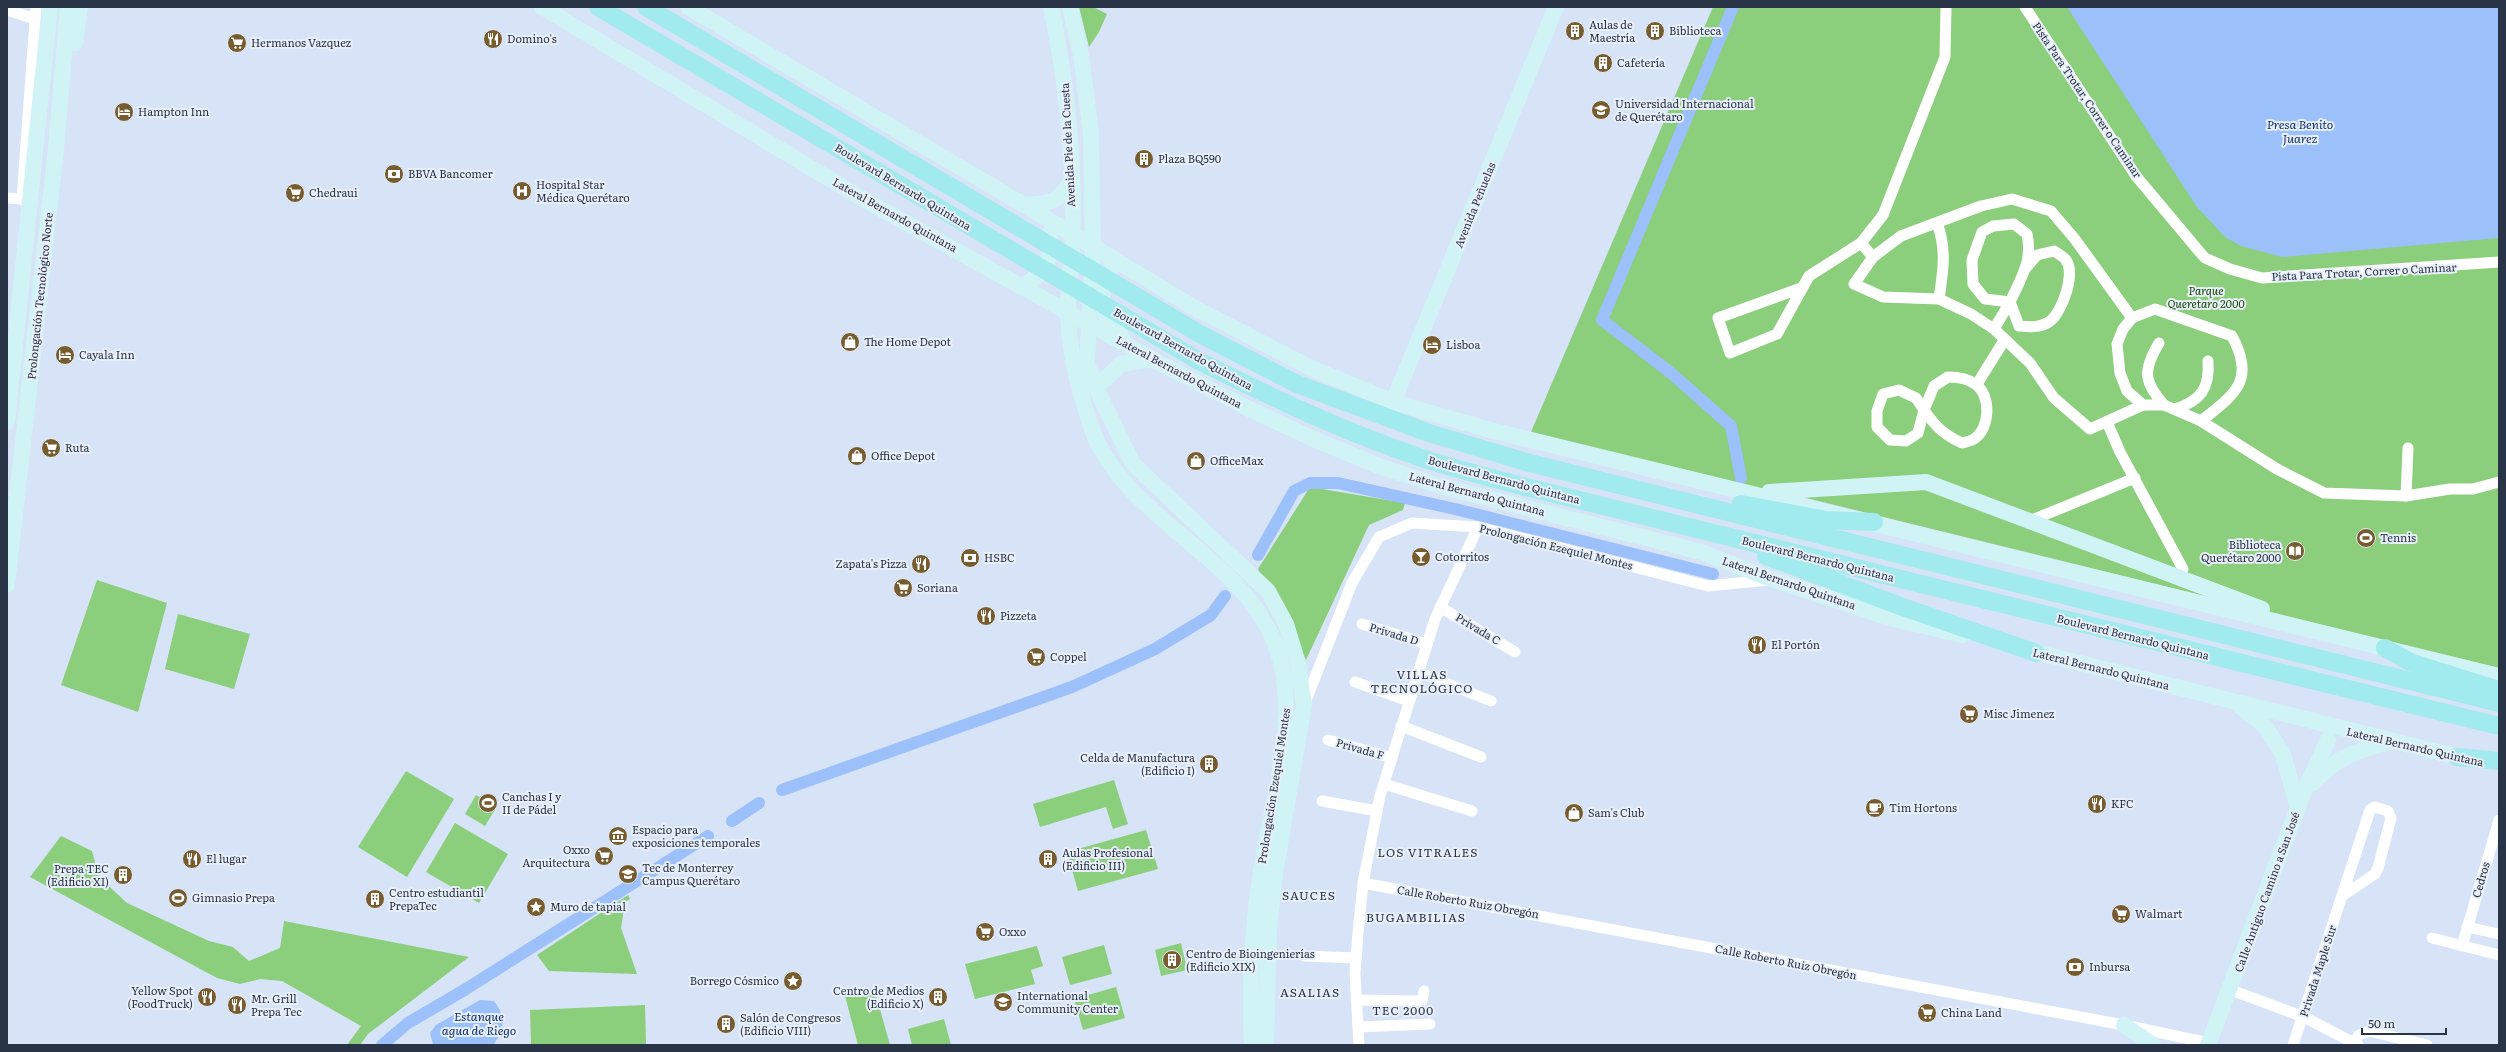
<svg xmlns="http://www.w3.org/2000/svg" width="2506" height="1052" viewBox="0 0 2506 1052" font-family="Literata,serif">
<rect width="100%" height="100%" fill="#d7e3f6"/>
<g fill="#8bce7c">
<polygon points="1079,7 1093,7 1107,14 1099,32 1089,47"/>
<polygon points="1713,7 2499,7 2499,675 2341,636 2278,614 1782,492 1754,493 1528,439"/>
<polygon points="1310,487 1405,503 1403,510 1369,525 1306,660 1258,569"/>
<polygon points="97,580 167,603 138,712 61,685"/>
<polygon points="178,614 250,634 234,689 165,669"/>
<polygon points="406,771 454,799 407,877 358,847"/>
<polygon points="1114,780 1128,824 1113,829 1106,807 1040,827 1033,804"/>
<polygon points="476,795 496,808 485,826 465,814"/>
<polygon points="455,823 508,854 479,903 426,872"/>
<polygon points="1146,830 1158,869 1078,891 1067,852"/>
<polygon points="61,836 92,851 99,877 127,903 209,941 233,947 249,961 280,948 284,921 469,957 368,1034 360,1045 347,1045 361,1026 282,981 260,979 240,984 217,978 30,877"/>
<polygon points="628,895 630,899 625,902 621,928 637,974 549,971 537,955"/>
<polygon points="1181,943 1187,970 1161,976 1155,950"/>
<polygon points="1104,945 1112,974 1070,985 1062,957"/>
<polygon points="1037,946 1043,966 1031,970 1035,984 975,999 965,964"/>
<polygon points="1116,987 1125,1018 1083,1030 1074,999"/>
<polygon points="874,988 890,1045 858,1045 845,996"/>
<polygon points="645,1005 646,1045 531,1045 530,1010"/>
<polygon points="944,1019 951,1045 912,1045 908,1029"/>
</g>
<g fill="#9cc0fa">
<polygon points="2067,7 2499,7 2499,238 2282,257 2241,246 2225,237 2197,207"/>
<path d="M 480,1000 L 494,1001 C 506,1017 505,1029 493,1045 L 433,1044 L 430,1033 L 436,1025 Z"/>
</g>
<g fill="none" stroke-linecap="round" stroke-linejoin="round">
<g stroke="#9cc0fa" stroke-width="12">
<polyline points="1733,7 1602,320 1671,373 1731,426 1741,478"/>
<polyline points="1258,555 1294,491 1310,483 1338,483 1455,509 1713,574"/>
<polyline points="782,790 1072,687 1155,649 1211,615 1225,596"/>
<polyline points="732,821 759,803"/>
<polyline points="382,1045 408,1023 466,989 708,836"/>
</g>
<g stroke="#fff" stroke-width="11">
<polyline points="2025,7 2136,176 2198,250 2205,258 2230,269 2262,278 2499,262"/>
<polyline points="7,10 35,19"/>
<polyline points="7,198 22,199"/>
<polyline points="26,203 22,199 36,7"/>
<path d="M 1937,223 C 1947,250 1943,271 1939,299"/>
<polyline points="1861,243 1873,257 1854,284 1883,297 1939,299 1971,314 1994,329 2030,363 2054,398 2090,429 2143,405"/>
<polyline points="1873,257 1901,236 1981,206 2012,199 2051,211 2074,238 2132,318"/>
<polyline points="1801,288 1718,318 1730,353 1777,334 1809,276 1861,243 1883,215 1945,57 1946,7"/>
<path d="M 2155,309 L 2232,336 C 2256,381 2235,394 2201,421 L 2164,405 L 2143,405 L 2127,391 L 2120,373 L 2117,344 L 2123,329 L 2132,318 Z"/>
<path d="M 1994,329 L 2010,302 L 1985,299 L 1973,284 L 1972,260 L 1982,232 L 1993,226 L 2014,224 L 2027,234 C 2033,261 2021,278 2010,302 L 2019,326 C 2029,327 2039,328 2049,322 C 2062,313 2076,274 2066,260 C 2064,257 2057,253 2054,251 L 2037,255 L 2025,269"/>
<path d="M 2159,343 C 2143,370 2143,381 2164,405"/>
<path d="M 1948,377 C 1958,377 1967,378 1975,384 C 1992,395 1990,429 1974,439 C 1971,441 1965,442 1962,443 C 1944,435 1935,426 1924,410 L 1934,386 Z"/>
<polyline points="1977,384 2005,339"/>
<polygon points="1899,390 1916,398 1924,410 1918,433 1906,441 1890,440 1877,427 1877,411 1883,394"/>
<path d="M 2175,409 C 2201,401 2210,388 2208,361"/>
<polyline points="2201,421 2277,469 2324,493 2406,496 2450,489 2473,489 2499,482"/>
<polyline points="2107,422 2120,452 2183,569"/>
<polyline points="2406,496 2408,448"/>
<polyline points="2027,522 2135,478"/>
<polyline points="1440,607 1515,652"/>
<polyline points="1362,624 1427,644"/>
<polyline points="1418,672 1491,701"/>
<polyline points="1355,682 1409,701"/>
<polyline points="1305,703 1352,583 1379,537 1412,523 1478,527 1708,586 1769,580"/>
<polyline points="1401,726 1481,757"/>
<polyline points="1328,740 1392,758"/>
<polyline points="1384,784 1472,811"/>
<polyline points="1322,801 1377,811"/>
<polyline points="1363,883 2124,1025 2209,1043"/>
<polyline points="2467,927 2499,934"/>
<polyline points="2432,938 2499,955"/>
<polyline points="2462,946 2499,820"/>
<polyline points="1304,956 1356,958"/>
<polyline points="2231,990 2304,1017 2358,1045"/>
<polyline points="1356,1000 1422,1001 1424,991"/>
<polyline points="1358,1027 1430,1024"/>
<polyline points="2354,1043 2359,1035 2369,1031 2427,1045"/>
<polyline points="1359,1045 1355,973 1358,933 1363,883 1380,796 1435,619 1478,527"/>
<polyline points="2293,1045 2370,810 2375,807 2388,811 2391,818 2378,868 2375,874 2342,896"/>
</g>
<g stroke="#d0f4f6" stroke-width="16">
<polyline points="542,7 863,199 1152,359 1247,408 1316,440 1379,466 1440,486 1701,552 1774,580 1890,618 1963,635"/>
<polyline points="688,7 1024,205 1193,307 1309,367 1393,402 1490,430 2499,676"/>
<path d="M 1051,7 C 1067,82 1074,158 1073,236 C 1072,260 1068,284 1068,308 C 1068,349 1079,392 1092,429 C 1129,529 1264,561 1283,672 C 1294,738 1271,806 1261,871 C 1252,929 1249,987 1252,1045"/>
<polyline points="1070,7 1081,55 1091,134 1093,248 1087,363 1096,388 1133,464 1268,591 1286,624 1298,663 1304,705 1275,873 1269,929 1266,1045"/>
<polyline points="75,43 80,7"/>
<path d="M 1024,205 C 1049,203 1060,203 1072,179"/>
<path d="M 1111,268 C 1103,280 1099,301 1105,314 C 1108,323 1116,331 1122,337"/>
<path d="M 1021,286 C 1046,276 1051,260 1050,233"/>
<polyline points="1096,388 1121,364 1152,359"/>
<polyline points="1393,402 1556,7"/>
<polyline points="7,422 50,7"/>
<polyline points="1769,492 1926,482 2262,609"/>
<polyline points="7,585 56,149 68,7"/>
<polyline points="2023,649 2470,760"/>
<polyline points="2241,707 2265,726 2283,754 2298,808"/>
<path d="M 2313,783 C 2336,757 2358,750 2390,742"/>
<polyline points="2124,1025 2153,1045"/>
<polyline points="2208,1045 2303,794 2328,740"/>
</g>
<g stroke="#a1eaee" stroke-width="18">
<path d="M 598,7 L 1199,361 C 1271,397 1342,431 1419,457 C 1451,468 1485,476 1518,485 L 2499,726"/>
<polyline points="646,7 1200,334 1297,384 1429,433 1526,462 2499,703"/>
<polyline points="1741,504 1826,520 1874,522"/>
<polyline points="1766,556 1900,606 2036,653"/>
<polyline points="2385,648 2410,662 2499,690"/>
<polyline points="2457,757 2499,761"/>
</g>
</g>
<defs>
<g id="building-disc" transform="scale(1)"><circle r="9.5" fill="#765c2e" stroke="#e9eff9"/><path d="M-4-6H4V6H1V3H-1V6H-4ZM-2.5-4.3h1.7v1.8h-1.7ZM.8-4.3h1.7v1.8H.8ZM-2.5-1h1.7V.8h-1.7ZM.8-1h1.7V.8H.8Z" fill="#fff"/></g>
<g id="restaurant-disc" transform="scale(1)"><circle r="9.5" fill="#765c2e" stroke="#e9eff9"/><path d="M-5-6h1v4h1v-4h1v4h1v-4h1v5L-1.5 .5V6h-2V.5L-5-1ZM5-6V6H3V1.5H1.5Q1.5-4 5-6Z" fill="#fff"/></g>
<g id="supermarket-disc" transform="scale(1)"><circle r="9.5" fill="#765c2e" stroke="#e9eff9"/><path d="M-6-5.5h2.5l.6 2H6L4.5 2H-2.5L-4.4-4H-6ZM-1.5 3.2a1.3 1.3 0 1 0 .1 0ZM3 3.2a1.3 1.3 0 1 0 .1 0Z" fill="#fff"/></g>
<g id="university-disc" transform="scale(1)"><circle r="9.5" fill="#765c2e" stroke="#e9eff9"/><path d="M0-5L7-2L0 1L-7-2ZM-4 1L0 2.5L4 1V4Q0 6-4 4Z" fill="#fff"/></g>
<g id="hotel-disc" transform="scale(1)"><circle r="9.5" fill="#765c2e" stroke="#e9eff9"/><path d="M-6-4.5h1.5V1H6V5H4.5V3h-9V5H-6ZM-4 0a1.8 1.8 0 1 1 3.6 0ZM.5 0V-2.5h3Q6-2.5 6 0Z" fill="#fff"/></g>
<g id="bank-disc" transform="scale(1)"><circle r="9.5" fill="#765c2e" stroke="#e9eff9"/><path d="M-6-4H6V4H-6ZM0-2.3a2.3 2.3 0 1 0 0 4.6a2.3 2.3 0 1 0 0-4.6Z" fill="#fff"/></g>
<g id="hospital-disc" transform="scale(1)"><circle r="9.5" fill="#765c2e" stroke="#e9eff9"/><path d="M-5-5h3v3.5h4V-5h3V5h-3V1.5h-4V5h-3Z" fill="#fff"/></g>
<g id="shop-disc" transform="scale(1)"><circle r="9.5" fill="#765c2e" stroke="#e9eff9"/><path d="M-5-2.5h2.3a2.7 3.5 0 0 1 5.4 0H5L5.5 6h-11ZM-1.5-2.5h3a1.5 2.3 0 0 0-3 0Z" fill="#fff"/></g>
<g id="stadium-disc" transform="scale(1)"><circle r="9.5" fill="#765c2e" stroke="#e9eff9"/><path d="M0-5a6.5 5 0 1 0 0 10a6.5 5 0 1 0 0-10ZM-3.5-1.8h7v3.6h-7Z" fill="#fff"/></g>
<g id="library-disc" transform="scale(1)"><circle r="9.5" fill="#765c2e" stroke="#e9eff9"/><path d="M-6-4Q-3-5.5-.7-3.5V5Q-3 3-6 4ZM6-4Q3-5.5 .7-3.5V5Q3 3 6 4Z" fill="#fff"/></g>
<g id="bar-disc" transform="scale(1)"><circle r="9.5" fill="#765c2e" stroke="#e9eff9"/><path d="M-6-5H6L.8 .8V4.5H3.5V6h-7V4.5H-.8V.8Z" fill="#fff"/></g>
<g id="cafe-disc" transform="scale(1)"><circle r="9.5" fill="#765c2e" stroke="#e9eff9"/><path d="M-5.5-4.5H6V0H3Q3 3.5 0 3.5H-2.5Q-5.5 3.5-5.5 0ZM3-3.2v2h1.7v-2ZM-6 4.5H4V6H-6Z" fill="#fff"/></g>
<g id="museum-disc" transform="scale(1)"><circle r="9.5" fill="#765c2e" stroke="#e9eff9"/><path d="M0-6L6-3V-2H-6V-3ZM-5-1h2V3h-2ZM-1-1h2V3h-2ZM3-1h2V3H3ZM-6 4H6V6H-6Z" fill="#fff"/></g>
<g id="sight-disc" transform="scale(1)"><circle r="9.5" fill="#765c2e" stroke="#e9eff9"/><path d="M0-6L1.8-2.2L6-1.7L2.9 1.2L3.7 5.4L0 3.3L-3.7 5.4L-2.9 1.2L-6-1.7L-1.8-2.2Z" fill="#fff"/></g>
</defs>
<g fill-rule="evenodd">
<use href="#building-disc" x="1575" y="31"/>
<use href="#building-disc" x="1655" y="31"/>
<use href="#restaurant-disc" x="493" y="39"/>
<use href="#supermarket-disc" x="237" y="43"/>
<use href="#building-disc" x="1603" y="63"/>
<use href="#university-disc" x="1601" y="110"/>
<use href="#hotel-disc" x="124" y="112"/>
<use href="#building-disc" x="1144" y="159"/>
<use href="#bank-disc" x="394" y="174"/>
<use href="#hospital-disc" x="522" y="191"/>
<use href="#supermarket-disc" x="295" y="193"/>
<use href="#shop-disc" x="850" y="342"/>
<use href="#hotel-disc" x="1432" y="345"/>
<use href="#hotel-disc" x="65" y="355"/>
<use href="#supermarket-disc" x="51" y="448"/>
<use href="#shop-disc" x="857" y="456"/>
<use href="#shop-disc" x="1196" y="461"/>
<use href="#stadium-disc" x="2366" y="538"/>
<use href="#library-disc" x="2295" y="551"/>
<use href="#bar-disc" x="1421" y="557"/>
<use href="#bank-disc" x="970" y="558"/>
<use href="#restaurant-disc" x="921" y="564"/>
<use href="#supermarket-disc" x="903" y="588"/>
<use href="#restaurant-disc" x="986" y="616"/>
<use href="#restaurant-disc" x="1757" y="645"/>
<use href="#supermarket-disc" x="1036" y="657"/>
<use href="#supermarket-disc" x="1969" y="714"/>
<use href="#building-disc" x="1209" y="764"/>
<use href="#stadium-disc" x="488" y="803"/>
<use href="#restaurant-disc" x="2097" y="804"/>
<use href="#cafe-disc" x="1875" y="808"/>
<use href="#shop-disc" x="1574" y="813"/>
<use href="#museum-disc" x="618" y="836"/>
<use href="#supermarket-disc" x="604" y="856"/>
<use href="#restaurant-disc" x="192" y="859"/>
<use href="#building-disc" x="1048" y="859"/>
<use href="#university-disc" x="628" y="874"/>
<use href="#building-disc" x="123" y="875"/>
<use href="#stadium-disc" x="178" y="898"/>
<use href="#building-disc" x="375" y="899"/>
<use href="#sight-disc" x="536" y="907"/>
<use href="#supermarket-disc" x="2121" y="914"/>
<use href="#supermarket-disc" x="985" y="932"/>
<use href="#building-disc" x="1172" y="960"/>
<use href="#bank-disc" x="2075" y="967"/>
<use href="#sight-disc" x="793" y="981"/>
<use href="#restaurant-disc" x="207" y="997"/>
<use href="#building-disc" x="938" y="997"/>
<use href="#university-disc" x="1003" y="1002"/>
<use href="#restaurant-disc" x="237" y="1005"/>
<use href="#supermarket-disc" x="1927" y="1013"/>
<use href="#building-disc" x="726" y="1024"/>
</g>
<g text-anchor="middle" stroke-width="4" stroke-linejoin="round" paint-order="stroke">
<g font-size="11" fill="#293446" stroke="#e9eff9" text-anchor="start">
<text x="1589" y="29">Aulas de<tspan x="1589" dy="13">Maestría</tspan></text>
<text x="1669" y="35">Biblioteca</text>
<text x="507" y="43">Domino's</text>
<text x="251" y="47">Hermanos Vazquez</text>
<text x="1617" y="67">Cafetería</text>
<text x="1615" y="108">Universidad Internacional<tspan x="1615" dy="13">de Querétaro</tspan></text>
<text x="138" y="116">Hampton Inn</text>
<text x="1158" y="163">Plaza BQ590</text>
<text x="408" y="178">BBVA Bancomer</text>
<text x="536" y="189">Hospital Star<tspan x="536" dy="13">Médica Querétaro</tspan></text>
<text x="309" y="197">Chedraui</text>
<text x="864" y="346">The Home Depot</text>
<text x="1446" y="349">Lisboa</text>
<text x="79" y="359">Cayala Inn</text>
<text x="65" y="452">Ruta</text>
<text x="871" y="460">Office Depot</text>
<text x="1210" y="465">OfficeMax</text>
<text x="2380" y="542">Tennis</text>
<text x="2281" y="549" text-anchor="end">Biblioteca<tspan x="2281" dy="13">Querétaro 2000</tspan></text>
<text x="1435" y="561">Cotorritos</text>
<text x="984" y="562">HSBC</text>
<text x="907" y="568" text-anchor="end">Zapata's Pizza</text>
<text x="917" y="592">Soriana</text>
<text x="1000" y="620">Pizzeta</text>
<text x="1771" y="649">El Portón</text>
<text x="1050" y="661">Coppel</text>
<text x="1983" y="718">Misc Jimenez</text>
<text x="1195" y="762" text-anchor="end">Celda de Manufactura<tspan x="1195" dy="13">(Edificio I)</tspan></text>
<text x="502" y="801">Canchas I y<tspan x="502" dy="13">II de Pádel</tspan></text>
<text x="2111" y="808">KFC</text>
<text x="1889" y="812">Tim Hortons</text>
<text x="1588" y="817">Sam's Club</text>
<text x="632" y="834">Espacio para<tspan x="632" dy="13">exposiciones temporales</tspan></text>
<text x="590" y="854" text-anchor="end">Oxxo<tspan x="590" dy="13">Arquitectura</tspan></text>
<text x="1062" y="857">Aulas Profesional<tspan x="1062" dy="13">(Edificio III)</tspan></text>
<text x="206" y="863">El lugar</text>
<text x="642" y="872">Tec de Monterrey<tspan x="642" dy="13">Campus Querétaro</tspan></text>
<text x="109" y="873" text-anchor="end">Prepa TEC<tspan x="109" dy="13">(Edificio XI)</tspan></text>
<text x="389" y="897">Centro estudiantil<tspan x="389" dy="13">PrepaTec</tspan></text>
<text x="192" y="902">Gimnasio Prepa</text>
<text x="550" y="911">Muro de tapial</text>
<text x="2135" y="918">Walmart</text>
<text x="999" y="936">Oxxo</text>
<text x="1186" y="958">Centro de Bioingenierías<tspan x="1186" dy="13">(Edificio XIX)</tspan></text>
<text x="2089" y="971">Inbursa</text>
<text x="779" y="985" text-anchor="end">Borrego Cósmico</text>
<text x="193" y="995" text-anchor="end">Yellow Spot<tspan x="193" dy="13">(FoodTruck)</tspan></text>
<text x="924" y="995" text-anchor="end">Centro de Medios<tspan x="924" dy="13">(Edificio X)</tspan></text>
<text x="1017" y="1000">International<tspan x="1017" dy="13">Community Center</tspan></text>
<text x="251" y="1003">Mr. Grill<tspan x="251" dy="13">Prepa Tec</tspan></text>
<text x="1941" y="1017">China Land</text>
<text x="740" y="1022">Salón de Congresos<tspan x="740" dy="13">(Edificio VIII)</tspan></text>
</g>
<g font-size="11" fill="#293446" stroke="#e9eff9">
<text transform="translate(2087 100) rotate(56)" y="4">Pista Para Trotar, Correr o Caminar</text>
<text transform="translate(1068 145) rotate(-93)" y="4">Avenida Pie de la Cuesta</text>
<text transform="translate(903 187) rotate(31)" y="4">Boulevard Bernardo Quintana</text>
<text transform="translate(1475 205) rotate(-68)" y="4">Avenida Peñuelas</text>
<text transform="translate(895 215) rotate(29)" y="4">Lateral Bernardo Quintana</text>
<text transform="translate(2364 272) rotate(-3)" y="4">Pista Para Trotar, Correr o Caminar</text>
<text transform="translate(40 296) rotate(-84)" y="4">Prolongación Tecnológico Norte</text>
<text transform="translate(1183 349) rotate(29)" y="4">Boulevard Bernardo Quintana</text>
<text transform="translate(1179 372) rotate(28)" y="4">Lateral Bernardo Quintana</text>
<text transform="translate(1504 480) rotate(15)" y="4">Boulevard Bernardo Quintana</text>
<text transform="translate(1477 494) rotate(15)" y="4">Lateral Bernardo Quintana</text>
<text transform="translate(1556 547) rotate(14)" y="4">Prolongación Ezequiel Montes</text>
<text transform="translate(1818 559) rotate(14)" y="4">Boulevard Bernardo Quintana</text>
<text transform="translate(1789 583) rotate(19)" y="4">Lateral Bernardo Quintana</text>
<text transform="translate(1478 629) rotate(31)" y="4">Privada C</text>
<text transform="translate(1394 634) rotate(17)" y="4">Privada D</text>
<text transform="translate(2133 637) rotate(14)" y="4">Boulevard Bernardo Quintana</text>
<text transform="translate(2101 669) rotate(14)" y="4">Lateral Bernardo Quintana</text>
<text transform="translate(2415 747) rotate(13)" y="4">Lateral Bernardo Quintana</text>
<text transform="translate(1360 749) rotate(16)" y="4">Privada F</text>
<text transform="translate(1274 786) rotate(-81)" y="4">Prolongación Ezequiel Montes</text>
<text transform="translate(2481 880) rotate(-74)" y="4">Cedros</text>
<text transform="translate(2267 892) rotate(-70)" y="4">Calle Antiguo Camino a San José</text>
<text transform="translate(1468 902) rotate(10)" y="4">Calle Roberto Ruiz Obregón</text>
<text transform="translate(1786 962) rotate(11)" y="4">Calle Roberto Ruiz Obregón</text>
<text transform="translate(2318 971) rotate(-72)" y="4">Privada Maple Sur</text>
</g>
<g font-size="11" font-style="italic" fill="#114601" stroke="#e9eff9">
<text x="2206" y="295">Parque<tspan x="2206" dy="13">Queretaro 2000</tspan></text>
</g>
<g font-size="12" font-style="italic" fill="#0e326d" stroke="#e9eff9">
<text x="2300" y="129">Presa Benito<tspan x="2300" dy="14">Juarez</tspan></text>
<text x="479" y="1021">Estanque<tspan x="479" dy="14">agua de Riego</tspan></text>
</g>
<g font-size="12" letter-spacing="1" fill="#293446" stroke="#e9eff9">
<text x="1422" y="679">VILLAS<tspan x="1422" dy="14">TECNOLÓGICO</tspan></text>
<text x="1428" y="857">LOS VITRALES</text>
<text x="1309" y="900">SAUCES</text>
<text x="1416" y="922">BUGAMBILIAS</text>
<text x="1310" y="997">ASALIAS</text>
<text x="1403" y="1015">TEC 2000</text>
</g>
</g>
<rect width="2506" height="1052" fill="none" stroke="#293446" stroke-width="16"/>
<path d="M2362 1028v6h84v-6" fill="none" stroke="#293446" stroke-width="2"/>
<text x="2368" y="1028" font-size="12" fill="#293446" stroke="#e9eff9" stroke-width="3" paint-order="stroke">50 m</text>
</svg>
